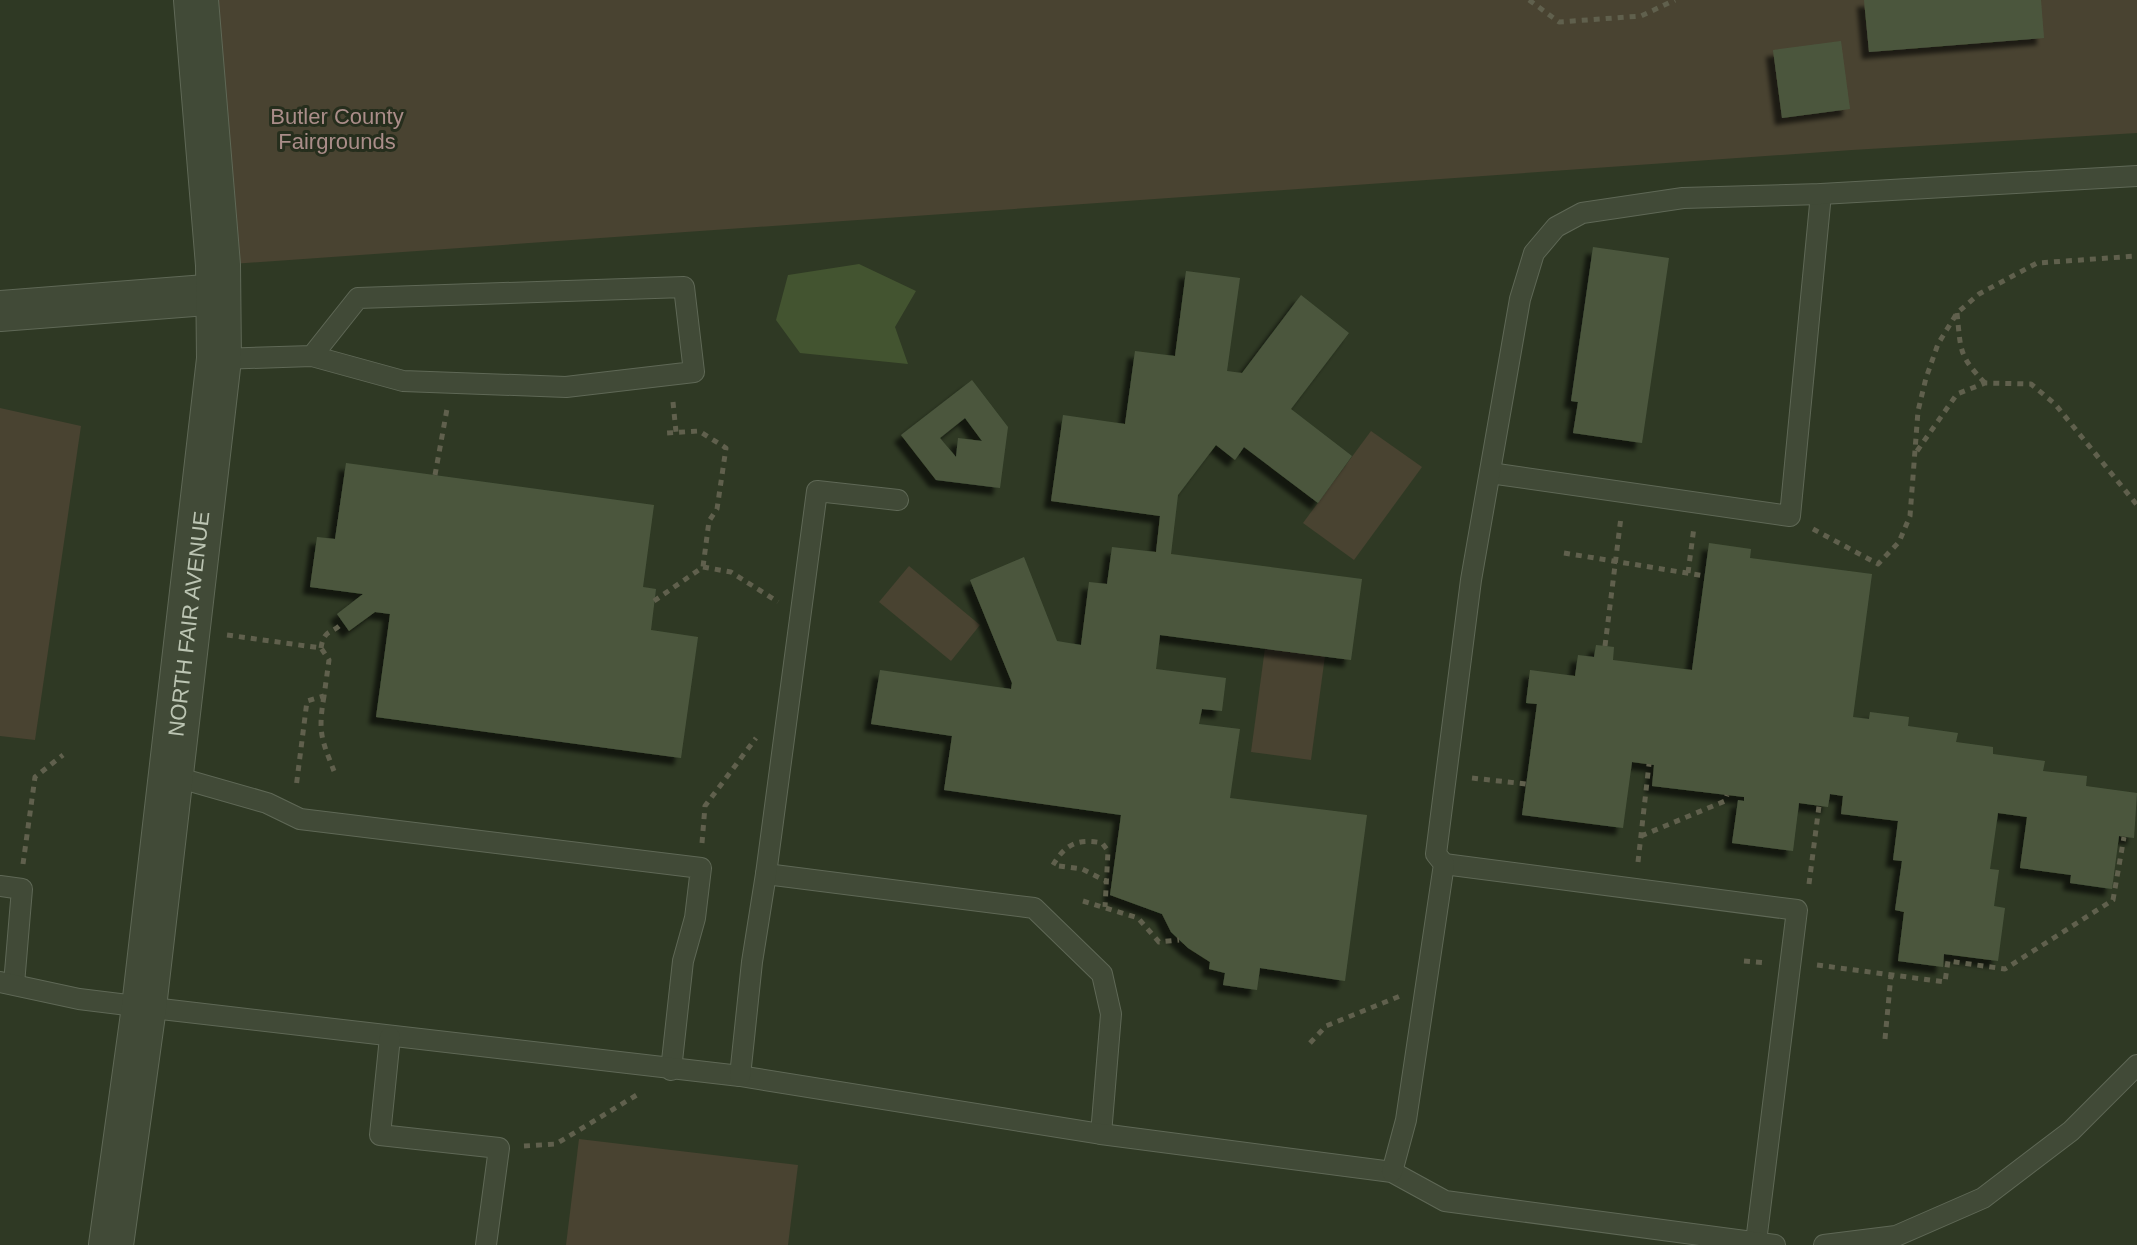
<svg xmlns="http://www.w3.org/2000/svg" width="2137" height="1245" viewBox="0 0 2137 1245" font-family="Helvetica,sans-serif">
<defs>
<filter id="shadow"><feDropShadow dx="-7" dy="7" stdDeviation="2" flood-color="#0009"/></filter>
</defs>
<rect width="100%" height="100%" fill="#2f3924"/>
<g fill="#494331">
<polygon points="196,0 2137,0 2137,133 1852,150 218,265"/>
<polygon points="0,408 81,426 35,740 0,736"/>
<polygon points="1371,431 1422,467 1354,560 1303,523"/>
<polygon points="909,566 980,625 951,661 879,602"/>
<polygon points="1265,648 1325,656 1311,760 1251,752"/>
<polygon points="579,1139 798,1165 788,1245 566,1245"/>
</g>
<polygon fill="#435430" points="859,264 916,291 895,327 908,364 800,353 776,320 788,275"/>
<g fill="#4b573e" fill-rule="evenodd" filter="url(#shadow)">
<polygon points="1864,0 2041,0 2044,38 1869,52"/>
<polygon points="1841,41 1850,109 1782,118 1773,50"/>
<polygon points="1593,247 1669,258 1642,443 1573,433 1578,402 1571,401"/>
<polygon points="1186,271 1240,278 1227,371 1242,373 1301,295 1349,333 1291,409 1352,456 1318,503 1244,447 1235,460 1216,445 1178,495 1171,554 1362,579 1351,660 1160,635 1156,669 1226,678 1222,711 1202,709 1199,724 1240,729 1230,798 1367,815 1345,981 1260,968 1257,990 1223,985 1225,973 1209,969 1210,962 1188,948 1171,932 1162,914 1110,895 1121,815 944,790 952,736 871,724 880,670 1011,689 1012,683 970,580 1024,557 1057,641 1081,645 1089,582 1107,584 1112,547 1156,552 1160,516 1051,501 1063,415 1125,424 1135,351 1175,356"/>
<path d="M 972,380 L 1008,427 L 1000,488 L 936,480 L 901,435 ZM 965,418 L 982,441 L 958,438 L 956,457 L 940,438 Z"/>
<polygon points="346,463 654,505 643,587 656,589 651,630 698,637 681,758 376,717 390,614 375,612 349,631 337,614 363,594 310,587 317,537 335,539"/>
<polygon points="1709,543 1751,549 1750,558 1872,574 1853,717 1869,719 1870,712 1909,717 1908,726 1958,733 1956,742 1993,747 1993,754 2045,761 2043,771 2087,776 2086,786 2137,793 2134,838 2119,836 2112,889 2070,883 2071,875 2020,868 2027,817 1998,813 1990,869 1999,870 1994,906 2005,908 1998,961 1944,954 1943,967 1898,961 1904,912 1895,910 1902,861 1893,860 1898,821 1841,814 1843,796 1830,794 1828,807 1799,803 1793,851 1732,843 1738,800 1744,801 1744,797 1652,786 1654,765 1632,762 1623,828 1522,815 1537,704 1526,703 1530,670 1575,676 1578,655 1594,657 1596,645 1614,647 1613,660 1692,670"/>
</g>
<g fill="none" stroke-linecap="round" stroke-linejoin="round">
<g stroke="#5f6856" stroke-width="22">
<g id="service">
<polyline points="219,359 312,356 403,381 566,387 694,372 684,287 358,298 312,356"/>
<polyline points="1490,473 1790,516 1821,194"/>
<polyline points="169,775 267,803 300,819 701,868 695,918 683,961 671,1070"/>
<polyline points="1444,864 1797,910 1756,1242"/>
<polyline points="766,874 1034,908 1102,974 1111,1014 1101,1134"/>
<polyline points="0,886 22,889 14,984"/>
<polyline points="0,982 79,999 144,1007 740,1076 1101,1134 1392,1172 1445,1201 1775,1245"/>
<polyline points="390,1037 380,1135 499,1148 486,1245"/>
<polyline points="740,1076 752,962 766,874 817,491 898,500"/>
<polyline points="1392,1172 1406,1120 1444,864 1436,854 1471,580 1520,299 1534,253 1556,227 1582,213 1683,198 1821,194 2137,176"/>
<polyline points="1824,1245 1896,1236 1983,1198 2071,1131 2137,1065"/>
</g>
</g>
<g stroke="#5f6856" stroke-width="42">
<polyline id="minor" points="0,311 219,294"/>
</g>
<g stroke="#5f6856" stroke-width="46">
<g id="tertiary">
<path id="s1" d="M 111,1245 L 144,1007 L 219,359 L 218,265 L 196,0"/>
</g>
</g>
<g stroke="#60604d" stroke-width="5" stroke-dasharray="6 6" stroke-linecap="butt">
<polyline points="1529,0 1559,22 1641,16 1675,0"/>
<path d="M 1957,313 C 1961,350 1958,355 1985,383"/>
<polyline points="673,402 676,432"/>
<polyline points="1917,451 1957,394 1985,383 2031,384 2055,404 2137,505"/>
<polyline points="435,475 447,409"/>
<polyline points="1813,529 1878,564 1899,542 1910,516 1918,411 1926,378 1938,344 1957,313 1979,294 2037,263 2137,256"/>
<polyline points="1564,553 1705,576"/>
<polyline points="703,567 731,572 778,602"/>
<polyline points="1688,573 1694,527"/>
<polyline points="654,601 703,567 709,521 717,509 726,448 699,431 667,433"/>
<polyline points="227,635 321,648 329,660 324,696 307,701 296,788"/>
<polyline points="1605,646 1621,517"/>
<path d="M 321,648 C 324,628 332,635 343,622"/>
<path d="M 324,696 C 318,732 321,738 334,771"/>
<polyline points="1472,778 1526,784"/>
<polyline points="1641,836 1725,801 1727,795"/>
<polyline points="702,843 705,806 756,738"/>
<polyline points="1638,862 1649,764"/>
<polyline points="23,864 35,777 63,755"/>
<path d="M 1053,865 C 1065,844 1079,838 1102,843 L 1108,851 L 1105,907"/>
<polyline points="1059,866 1082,869 1106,881"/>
<polyline points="1809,884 1819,806"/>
<polyline points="1083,901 1138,918 1159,942 1179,940"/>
<polyline points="1744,961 1767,963"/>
<polyline points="1817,965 1945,982 1948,961 2005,969 2113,900 2124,837"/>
<polyline points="1885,1039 1891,975"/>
<polyline points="1310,1043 1326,1026 1400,996"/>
<polyline points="524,1146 556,1144 640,1093"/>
</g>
<use href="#service" stroke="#414a37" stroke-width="20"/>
<use href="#minor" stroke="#414a37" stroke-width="40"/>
<use href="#tertiary" stroke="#414a37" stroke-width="44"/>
</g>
<g text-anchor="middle" stroke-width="6" stroke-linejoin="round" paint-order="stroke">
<g font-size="22" fill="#aa8d89" stroke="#262e1d">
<text x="337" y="124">Butler County<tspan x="337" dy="25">Fairgrounds</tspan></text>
</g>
<g font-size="22" fill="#bcc5b3" stroke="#262e1d">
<text dy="8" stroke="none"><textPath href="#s1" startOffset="626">NORTH FAIR AVENUE</textPath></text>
</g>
</g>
</svg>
